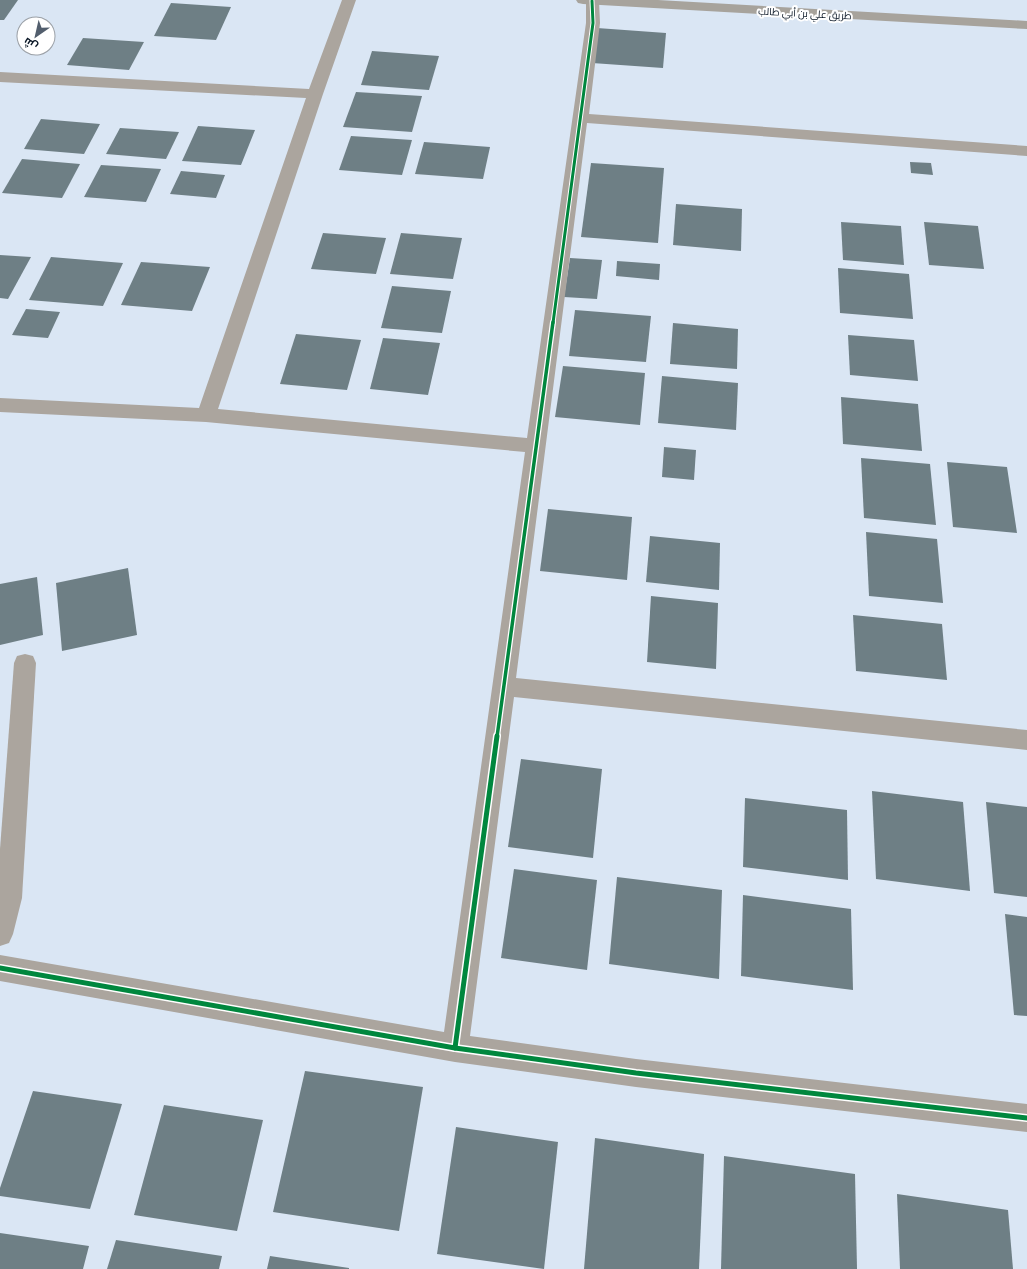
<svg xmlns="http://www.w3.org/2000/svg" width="1027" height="1269" viewBox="0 0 1027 1269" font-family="'Zilla Slab',Cairo,serif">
<rect width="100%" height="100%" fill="#dae6f4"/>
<g fill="#6e7f85">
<polygon points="0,0 18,0 4,20 0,20"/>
<polygon points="171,3 231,7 216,40 154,36"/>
<polygon points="597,28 666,33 663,68 592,63"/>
<polygon points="83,38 144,42 129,70 67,65"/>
<polygon points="372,51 439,56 429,90 361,85"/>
<polygon points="356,92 422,96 412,132 343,127"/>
<polygon points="41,119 100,124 84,154 24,149"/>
<polygon points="198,126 255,130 241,165 182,161"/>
<polygon points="120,128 179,132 166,159 106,154"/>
<polygon points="351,136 412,140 402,175 339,170"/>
<polygon points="424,142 490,147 483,179 415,174"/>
<polygon points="22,159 80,164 62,198 2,193"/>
<polygon points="910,162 931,163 933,175 911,173"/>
<polygon points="591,163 664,168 658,243 581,237"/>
<polygon points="101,165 161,169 146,202 84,197"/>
<polygon points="181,171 225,175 216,198 170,194"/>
<polygon points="676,204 742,209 741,251 673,245"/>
<polygon points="841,222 901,226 904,265 843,260"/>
<polygon points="924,222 978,226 984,269 929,265"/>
<polygon points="323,233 386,238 376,274 311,269"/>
<polygon points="401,233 462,238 453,279 390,274"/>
<polygon points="0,255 31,257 8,299 0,298"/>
<polygon points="51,257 123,263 103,306 29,300"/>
<polygon points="570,258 602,260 597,299 564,297"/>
<polygon points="617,261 660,264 659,280 616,276"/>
<polygon points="141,262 210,267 192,311 121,305"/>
<polygon points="838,268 909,274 913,319 840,313"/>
<polygon points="392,286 451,291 442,333 381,328"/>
<polygon points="26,309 60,312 48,338 12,335"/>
<polygon points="575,310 651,316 646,362 569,356"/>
<polygon points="673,323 738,329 737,369 670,364"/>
<polygon points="296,334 361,340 347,390 280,384"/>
<polygon points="848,335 914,340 918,381 850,375"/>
<polygon points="383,338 440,343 428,395 370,389"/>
<polygon points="563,366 645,373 640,425 555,417"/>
<polygon points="662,376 738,383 736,430 658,423"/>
<polygon points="841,397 918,404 922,451 843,444"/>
<polygon points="664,447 696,450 694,480 662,477"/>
<polygon points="861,458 930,464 936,525 864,518"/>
<polygon points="947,462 1007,467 1017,533 953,527"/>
<polygon points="548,509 632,517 627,580 540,571"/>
<polygon points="866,532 937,539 943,603 869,596"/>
<polygon points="650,536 720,543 719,590 646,582"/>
<polygon points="128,568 137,635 62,651 56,583"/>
<polygon points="37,577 43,635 0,645 0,584"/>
<polygon points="651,596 718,603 716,669 647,662"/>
<polygon points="853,615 942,624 947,680 856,671"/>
<polygon points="521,759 602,769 593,858 508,847"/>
<polygon points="872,791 963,802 970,891 876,879"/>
<polygon points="745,798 847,810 848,880 743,867"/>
<polygon points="986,802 1027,807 1027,897 994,893"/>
<polygon points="514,869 597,880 587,970 501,958"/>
<polygon points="617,877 722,890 719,979 609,964"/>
<polygon points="743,895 851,909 853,990 741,976"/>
<polygon points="1005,914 1027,917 1027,1016 1014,1015"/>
<polygon points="305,1071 423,1087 399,1231 273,1212"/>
<polygon points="33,1091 122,1104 90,1209 0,1196 0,1188"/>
<polygon points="164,1105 263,1120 237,1231 134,1215"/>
<polygon points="456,1127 558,1142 544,1269 437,1254"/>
<polygon points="595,1138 704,1154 699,1269 584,1269"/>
<polygon points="724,1156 855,1174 857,1269 721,1269"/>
<polygon points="897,1194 1008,1210 1013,1269 900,1269"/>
<polygon points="0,1233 89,1246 83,1269 0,1269"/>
<polygon points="116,1240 222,1256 219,1269 107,1269"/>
<polygon points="270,1256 349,1268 349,1269 267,1269"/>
</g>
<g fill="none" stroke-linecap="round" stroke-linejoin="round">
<g fill="#aba59e" fill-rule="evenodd">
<polygon points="342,0 356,0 323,94 218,409 527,438 586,23 586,0 599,1 600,23 589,114 1027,146 1027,156 587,123 516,678 1027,730 1027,750 514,697 470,1036 636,1059 1027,1104 1027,1132 636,1087 455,1062 0,981 0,955 444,1032 525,452 206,422 0,412 0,398 199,408 306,98 0,82 0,72 309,89"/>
<polygon points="25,654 33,656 36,663 22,898 13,934 9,943 0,946 0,849 14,663 17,656"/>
</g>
<polygon fill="#a7a39c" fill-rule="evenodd" points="576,0 658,0 1027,21 1027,29 583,4 578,3"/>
<g stroke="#fff" stroke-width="5">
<polyline id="cycleway-far2" points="553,323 593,23 592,1"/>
</g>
<g stroke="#fff" stroke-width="6">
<polyline id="cycleway-far1" points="497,737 553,322"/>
</g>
<g stroke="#fff" stroke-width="8">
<g id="cycleway">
<polyline points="0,968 455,1048 636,1073 1027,1118"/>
<polyline points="455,1048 497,736"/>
</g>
</g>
<use href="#cycleway-far2" stroke="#00873e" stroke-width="3"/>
<use href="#cycleway-far1" stroke="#00873e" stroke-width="3.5"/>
<use href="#cycleway" stroke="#00873e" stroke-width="5"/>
</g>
<g text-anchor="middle" stroke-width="4" stroke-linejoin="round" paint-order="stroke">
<g font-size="10" fill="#081524" stroke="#fff">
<text transform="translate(805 13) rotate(3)" y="4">طريق علي بن أبي طالب</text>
</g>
</g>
<g transform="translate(36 36) rotate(214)"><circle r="19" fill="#ffffff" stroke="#9ca1a7"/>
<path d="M0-3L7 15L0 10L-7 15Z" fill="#525e6d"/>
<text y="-6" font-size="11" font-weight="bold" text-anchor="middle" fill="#081524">ش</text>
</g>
</svg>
